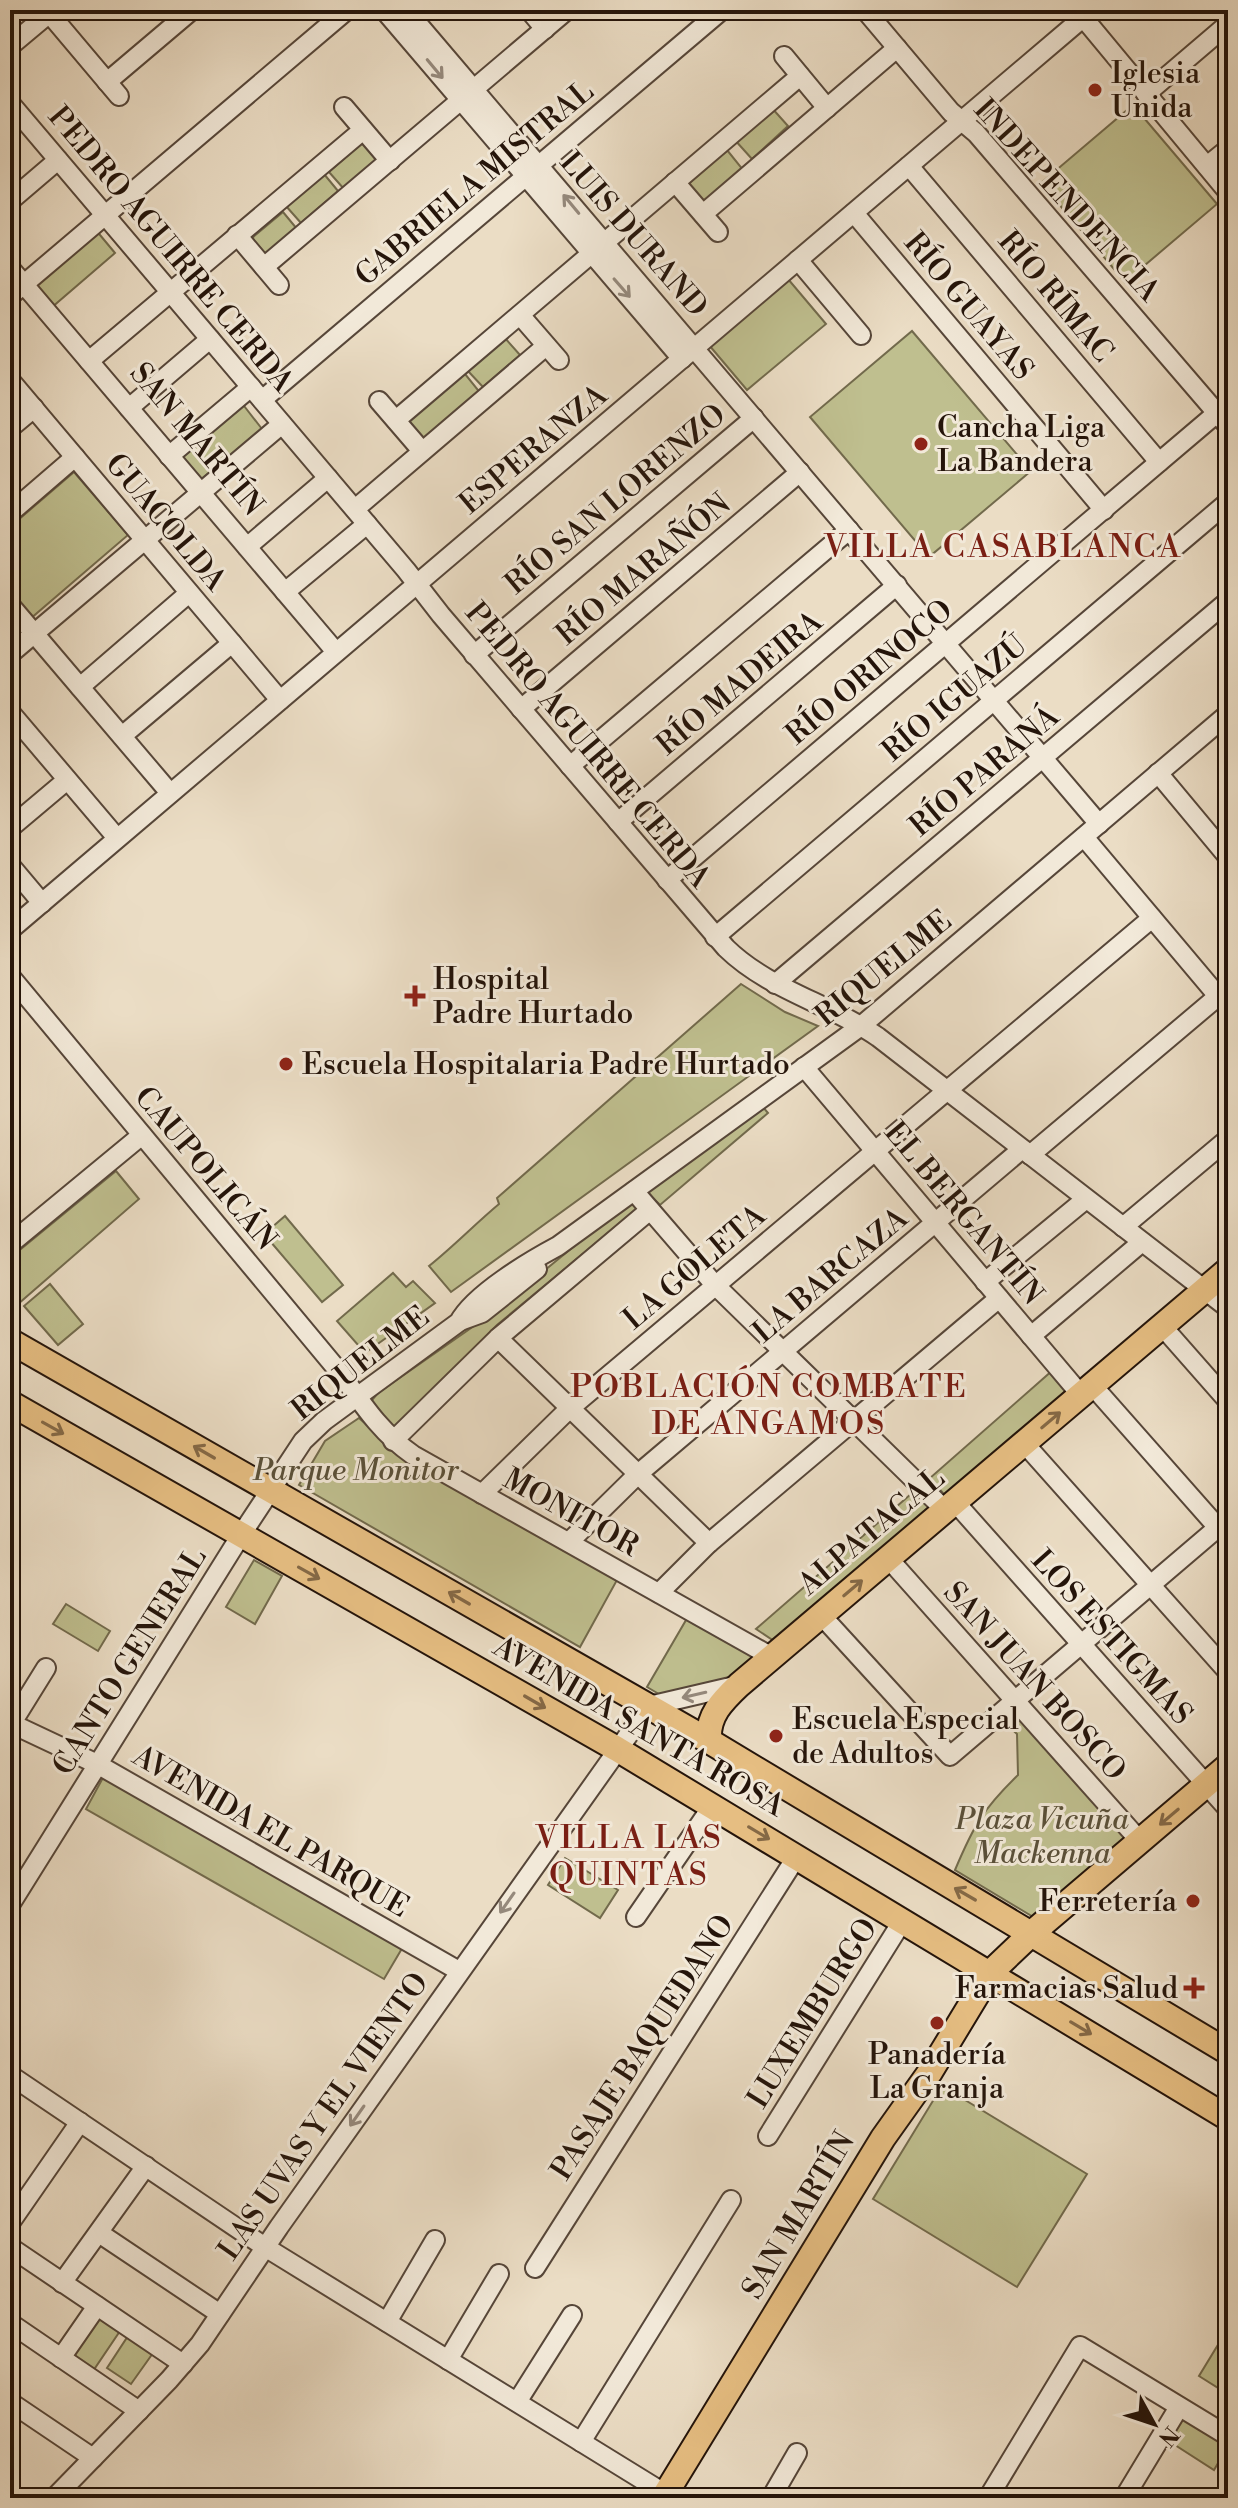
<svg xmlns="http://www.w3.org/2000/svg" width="1238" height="2508" viewBox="0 0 1238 2508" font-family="'Libre Bodoni',serif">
<rect width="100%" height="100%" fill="#ebddc5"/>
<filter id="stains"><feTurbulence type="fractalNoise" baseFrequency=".0025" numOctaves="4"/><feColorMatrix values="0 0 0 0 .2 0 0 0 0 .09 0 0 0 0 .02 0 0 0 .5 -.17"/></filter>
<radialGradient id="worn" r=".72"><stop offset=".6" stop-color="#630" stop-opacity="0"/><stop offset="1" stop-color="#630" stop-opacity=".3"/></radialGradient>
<g fill="#bfbf8f" stroke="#726a4c" stroke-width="2">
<polygon points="1133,105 1217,204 1125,282 1041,183"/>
<polygon points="771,107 788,126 752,159 734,139"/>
<polygon points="365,140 380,158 344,189 329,172"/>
<polygon points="727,150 744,171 703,205 686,186"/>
<polygon points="324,174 338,191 301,223 286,206"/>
<polygon points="283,212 297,229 261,260 246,243"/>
<polygon points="95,229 115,253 51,308 31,284"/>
<polygon points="788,279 826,324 747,390 709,345"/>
<polygon points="912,331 1031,471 929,557 810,417"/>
<polygon points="505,338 520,355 483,387 468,371"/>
<polygon points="461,369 482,395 425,441 406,418"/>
<polygon points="241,402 262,429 199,481 177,455"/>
<polygon points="74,472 128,535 30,619 10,596 10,527"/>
<path d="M 741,984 L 785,1012 L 818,1026 L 451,1292 L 429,1266 C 454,1246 475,1224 499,1204 L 497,1198 Z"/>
<polygon points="762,1106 768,1113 660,1205 645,1190"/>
<polygon points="116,1171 139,1199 10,1311 10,1258"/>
<polygon points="629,1201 637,1209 497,1325 394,1429 373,1408 372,1400 378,1393 494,1312"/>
<polygon points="285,1216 343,1285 322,1302 264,1234"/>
<polygon points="393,1273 406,1287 413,1281 435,1303 365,1353 337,1321"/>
<polygon points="50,1284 83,1324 58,1345 24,1306"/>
<polygon points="1053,1370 1072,1390 948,1499 930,1478"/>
<polygon points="359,1418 406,1460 617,1580 580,1647 299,1485 325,1441"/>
<polygon points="919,1487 939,1503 777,1643 756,1629"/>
<polygon points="254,1560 282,1576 255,1624 226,1607"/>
<polygon points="66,1604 110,1631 98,1651 53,1624"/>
<polygon points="689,1615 757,1656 732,1680 664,1697 647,1687"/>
<path d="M 1013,1717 L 1023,1723 L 1125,1835 L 1125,1840 L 1035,1918 L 955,1870 C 974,1825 983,1809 1018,1775 L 1017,1734 L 1004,1722 Z"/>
<polygon points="105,1774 404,1945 384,1979 86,1809"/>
<polygon points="565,1858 618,1890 600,1918 548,1885"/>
<polygon points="942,2086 1087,2174 1017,2287 873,2199"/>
<polygon points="95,2314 120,2331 93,2371 68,2354"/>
<polygon points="1227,2330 1228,2383 1223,2391 1199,2376"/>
<polygon points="128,2336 153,2353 131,2384 107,2368"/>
<polygon points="1175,2414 1228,2446 1214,2470 1161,2436"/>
</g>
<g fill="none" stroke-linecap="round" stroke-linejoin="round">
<g stroke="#564639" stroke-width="22">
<g id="minor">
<polyline points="384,10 682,359"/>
<polyline points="406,10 1099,824"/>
<polyline points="529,10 545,29"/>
<polyline points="865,10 951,112 976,133 1228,426"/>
<polyline points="1077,10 1228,192"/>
<polyline points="49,13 119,96"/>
<polyline points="10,46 53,10"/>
<polyline points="784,56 827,108"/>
<polyline points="107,82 192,10"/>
<polyline points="1146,94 1228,24"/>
<path d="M 10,103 L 406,570 L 441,615 L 726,948 C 769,990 829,1003 878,1037 L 1228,1308"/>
<polyline points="344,107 390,161"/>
<polyline points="909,166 1159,462"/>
<polyline points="1207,166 1228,149"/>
<polyline points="675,182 718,232"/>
<polyline points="10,201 58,160"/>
<polyline points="854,213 1104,510"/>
<polyline points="703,214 897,48"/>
<polyline points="237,235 279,285"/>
<polyline points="798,260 861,335"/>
<polyline points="264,267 567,10"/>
<polyline points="10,268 336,652"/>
<polyline points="10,296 347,10"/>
<polyline points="520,315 559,360"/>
<polyline points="89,361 363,130"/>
<polyline points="10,380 280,700"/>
<polyline points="262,400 722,10"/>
<polyline points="379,401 422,451"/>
<polyline points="129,408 210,339"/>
<polyline points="396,420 800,76"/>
<polyline points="10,428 34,408"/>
<polyline points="169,456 251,387"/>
<polyline points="355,509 546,346"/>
<polyline points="10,513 75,457"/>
<polyline points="247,547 328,478"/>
<polyline points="285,592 367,524"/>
<polyline points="10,605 170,793"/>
<polyline points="10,654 282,424"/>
<polyline points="474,655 754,418"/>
<polyline points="80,687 189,593"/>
<polyline points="521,709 800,472"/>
<polyline points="10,712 117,838"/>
<polyline points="122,736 232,643"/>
<polyline points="570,766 849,530"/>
<polyline points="1158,773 1228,857"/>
<polyline points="618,822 897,585"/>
<polyline points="10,828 67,780"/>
<polyline points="1084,837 1228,1008"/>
<polyline points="10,865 42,903"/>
<polyline points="667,880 1217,413"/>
<polyline points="10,930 1092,10"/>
<polyline points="715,937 1228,502"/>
<path d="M 10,976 L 341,1374 C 363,1405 381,1433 413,1455 L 772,1657"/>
<polyline points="775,984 1228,601"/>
<polyline points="804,1067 1081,1395"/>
<polyline points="1030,1155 1228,988"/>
<polyline points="634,1191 715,1285 945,1510"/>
<polyline points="1123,1227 1228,1139"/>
<polyline points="10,1244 142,1135"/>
<polyline points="985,1282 1086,1199"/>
<polyline points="460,1321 482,1313 537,1269"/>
<polyline points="1162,1326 1228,1401"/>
<polyline points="1031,1336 1142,1242"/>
<polyline points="498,1338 709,1543"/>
<polyline points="1092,1385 1228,1539"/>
<polyline points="393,1441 498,1338 650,1210"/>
<polyline points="1024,1443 1228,1672"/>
<polyline points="482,1494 570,1408 1152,918"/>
<polyline points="955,1502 1228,1809"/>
<polyline points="569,1542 638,1474 1022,1149"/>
<polyline points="888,1558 1140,1841"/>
<polyline points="659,1593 709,1543 999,1298"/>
<polyline points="821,1615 950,1756 1228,1519"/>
<polyline points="10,1723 97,1764 459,1971"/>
<polyline points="10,1726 46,1668"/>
<path d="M 10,1905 L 241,1535 L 303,1441 L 324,1421 L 459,1322 C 474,1294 530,1261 558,1246 L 861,1026 L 1228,714"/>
<polyline points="636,1917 713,1805"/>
<polyline points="10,2075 265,2247 672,2498"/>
<polyline points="768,2136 903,1920"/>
<polyline points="10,2223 80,2122"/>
<polyline points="99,2233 220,2314"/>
<polyline points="10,2247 183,2364"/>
<polyline points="535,2268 797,1856"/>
<polyline points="62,2283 146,2166"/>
<polyline points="387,2322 435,2240"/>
<polyline points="10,2323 139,2411"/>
<polyline points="61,2358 97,2306"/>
<polyline points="448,2360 499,2274"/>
<polyline points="10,2402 93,2458"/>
<polyline points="517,2402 572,2315"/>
<polyline points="581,2442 731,2200"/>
<polyline points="54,2498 169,2380 200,2344 279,2227 649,1706 739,1685"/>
<polyline points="771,2498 797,2453"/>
<polyline points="988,2498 1080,2346 1228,2436"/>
<polyline points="1124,2498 1179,2407"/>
</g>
</g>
<g stroke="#24140a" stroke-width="28">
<g id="major">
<polyline points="10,1341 709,1741 1228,2052"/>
<polyline points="10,1403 617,1749 1228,2118"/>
<path d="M 709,1741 C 707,1716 722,1701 739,1685 L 1228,1270"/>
<polyline points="663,2498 883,2138 930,2072 990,1973 1032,1933 1228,1766"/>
</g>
</g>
<use href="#minor" stroke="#f2e9d9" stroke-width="18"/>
<use href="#major" stroke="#e6be82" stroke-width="24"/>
</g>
<defs><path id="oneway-shaft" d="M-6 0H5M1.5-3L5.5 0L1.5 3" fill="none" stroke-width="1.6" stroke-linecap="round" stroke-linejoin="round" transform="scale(2)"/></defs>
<g stroke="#95897c">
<use href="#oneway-shaft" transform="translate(435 69) rotate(50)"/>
<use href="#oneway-shaft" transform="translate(571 204) rotate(-130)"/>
<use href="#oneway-shaft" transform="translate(622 288) rotate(49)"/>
<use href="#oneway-shaft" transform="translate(694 1695) rotate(167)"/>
<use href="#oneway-shaft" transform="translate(507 1903) rotate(125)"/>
<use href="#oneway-shaft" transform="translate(357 2116) rotate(125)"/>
</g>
<g stroke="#856946">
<use href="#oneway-shaft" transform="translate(1051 1420) rotate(-40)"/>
<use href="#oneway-shaft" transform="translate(53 1428) rotate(29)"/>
<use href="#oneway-shaft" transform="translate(204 1452) rotate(-150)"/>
<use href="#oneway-shaft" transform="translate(309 1573) rotate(29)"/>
<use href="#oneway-shaft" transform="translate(853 1588) rotate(-40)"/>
<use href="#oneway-shaft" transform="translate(459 1598) rotate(-150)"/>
<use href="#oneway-shaft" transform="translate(535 1702) rotate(30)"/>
<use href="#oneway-shaft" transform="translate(1169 1817) rotate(140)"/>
<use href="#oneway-shaft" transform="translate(759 1833) rotate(31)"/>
<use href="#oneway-shaft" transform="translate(965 1894) rotate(-150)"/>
<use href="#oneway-shaft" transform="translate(1081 2028) rotate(31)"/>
</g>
<g fill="#8f2418" stroke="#f2e9d9" stroke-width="3">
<circle cx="1095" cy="90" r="8"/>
<circle cx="921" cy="444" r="8"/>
<path d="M411 984h8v8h8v8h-8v8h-8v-8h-8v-8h8z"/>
<circle cx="286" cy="1064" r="8"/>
<circle cx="776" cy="1736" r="8"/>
<circle cx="1193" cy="1901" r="8"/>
<path d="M1190 1976h8v8h8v8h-8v8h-8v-8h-8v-8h8z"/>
<circle cx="937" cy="2023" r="8"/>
</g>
<g text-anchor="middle" stroke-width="6" stroke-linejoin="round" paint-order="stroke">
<g font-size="30" fill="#24140a" stroke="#f2e9d9" text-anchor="start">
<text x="1111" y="83">Iglesia<tspan x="1111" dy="34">Unida</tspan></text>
<text x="937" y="437">Cancha Liga<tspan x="937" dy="34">La Bandera</tspan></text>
<text x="433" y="989">Hospital<tspan x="433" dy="34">Padre Hurtado</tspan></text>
<text x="302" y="1074">Escuela Hospitalaria Padre Hurtado</text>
<text x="792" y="1729">Escuela Especial<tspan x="792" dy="34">de Adultos</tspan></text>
<text x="1177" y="1911" text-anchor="end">Ferretería</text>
<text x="1178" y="1998" text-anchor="end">Farmacias Salud</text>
<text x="937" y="2064" text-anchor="middle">Panadería<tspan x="937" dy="34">La Granja</tspan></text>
</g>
<g font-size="30" fill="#24140a" stroke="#f2e9d9">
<text transform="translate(474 183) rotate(-40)" y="10">GABRIELA MISTRAL</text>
<text transform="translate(1067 200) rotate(48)" y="10">INDEPENDENCIA</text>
<text transform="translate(634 234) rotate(49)" y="10">LUIS DURAND</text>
<text transform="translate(171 249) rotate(50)" y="10">PEDRO AGUIRRE CERDA</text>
<text transform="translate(1056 296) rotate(50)" y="10">RÍO RÍMAC</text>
<text transform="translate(969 306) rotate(50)" y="10">RÍO GUAYAS</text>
<text transform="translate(197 439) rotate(50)" y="10">SAN MARTÍN</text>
<text transform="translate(533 449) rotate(-40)" y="10">ESPERANZA</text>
<text transform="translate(615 499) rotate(-40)" y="10">RÍO SAN LORENZO</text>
<text transform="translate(166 522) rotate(50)" y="10">GUACOLDA</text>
<text transform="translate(643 569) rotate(-40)" y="10">RÍO MARAÑÓN</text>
<text transform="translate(869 672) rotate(-40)" y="10">RÍO ORINOCO</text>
<text transform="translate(739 683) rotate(-40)" y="10">RÍO MADEIRA</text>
<text transform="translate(954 698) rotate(-40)" y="10">RÍO IGUAZÚ</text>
<text transform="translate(588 745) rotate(50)" y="10">PEDRO AGUIRRE CERDA</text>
<text transform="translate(984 771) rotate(-40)" y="10">RÍO PARANÁ</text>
<text transform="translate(883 968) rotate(-39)" y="10">RIQUELME</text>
<text transform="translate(206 1168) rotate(50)" y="10">CAUPOLICÁN</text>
<text transform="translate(964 1213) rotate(50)" y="10">EL BERGANTÍN</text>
<text transform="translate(694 1267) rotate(-40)" y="10">LA GOLETA</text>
<text transform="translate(830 1275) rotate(-40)" y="10">LA BARCAZA</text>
<text transform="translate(360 1363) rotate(-38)" y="10">RIQUELME</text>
<text transform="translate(571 1512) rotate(29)" y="10">MONITOR</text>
<text transform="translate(871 1531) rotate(-40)" y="10">ALPATACAL</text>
<text transform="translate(1112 1637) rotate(48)" y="10">LOS ESTIGMAS</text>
<text transform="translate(129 1661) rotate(-58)" y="10">CANTO GENERAL</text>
<text transform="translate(1035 1681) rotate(48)" y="10">SAN JUAN BOSCO</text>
<text transform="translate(639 1726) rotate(30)" y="10">AVENIDA SANTA ROSA</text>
<text transform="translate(271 1831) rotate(30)" y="10">AVENIDA EL PARQUE</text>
<text transform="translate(812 2013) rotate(-58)" y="10">LUXEMBURGO</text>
<text transform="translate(642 2047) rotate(-57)" y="10">PASAJE BAQUEDANO</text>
<text transform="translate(323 2116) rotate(-55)" y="10">LAS UVAS Y EL VIENTO</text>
<text transform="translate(798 2215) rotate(-59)" y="10">SAN MARTÍN</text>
</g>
<g font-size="30" font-style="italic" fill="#5a5039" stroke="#f2e9d9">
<text x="356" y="1480">Parque Monitor</text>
<text x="1042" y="1829">Plaza Vicuña<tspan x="1042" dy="34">Mackenna</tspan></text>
</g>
<g font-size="32" letter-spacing="2" fill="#7a1f14" stroke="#f2e9d9">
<text x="1003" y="557">VILLA CASABLANCA</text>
<text x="769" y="1397">POBLACIÓN COMBATE<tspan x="769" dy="37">DE ANGAMOS</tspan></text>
<text x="629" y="1848">VILLA LAS<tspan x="629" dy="37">QUINTAS</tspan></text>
</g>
</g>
<rect width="1238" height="2508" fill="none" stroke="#ebddc5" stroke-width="40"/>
<rect x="12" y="12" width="1214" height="2484" fill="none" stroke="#24140a" stroke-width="4"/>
<rect x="20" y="20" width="1198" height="2468" fill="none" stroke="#24140a" stroke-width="2"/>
<g transform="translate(1154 2424) rotate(130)" stroke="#f2e9d9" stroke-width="6" paint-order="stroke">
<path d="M0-6L14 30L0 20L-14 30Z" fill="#24140a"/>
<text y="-12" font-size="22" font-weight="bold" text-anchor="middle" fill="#24140a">N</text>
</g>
<rect width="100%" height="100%" filter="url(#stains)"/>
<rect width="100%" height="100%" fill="url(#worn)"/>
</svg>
